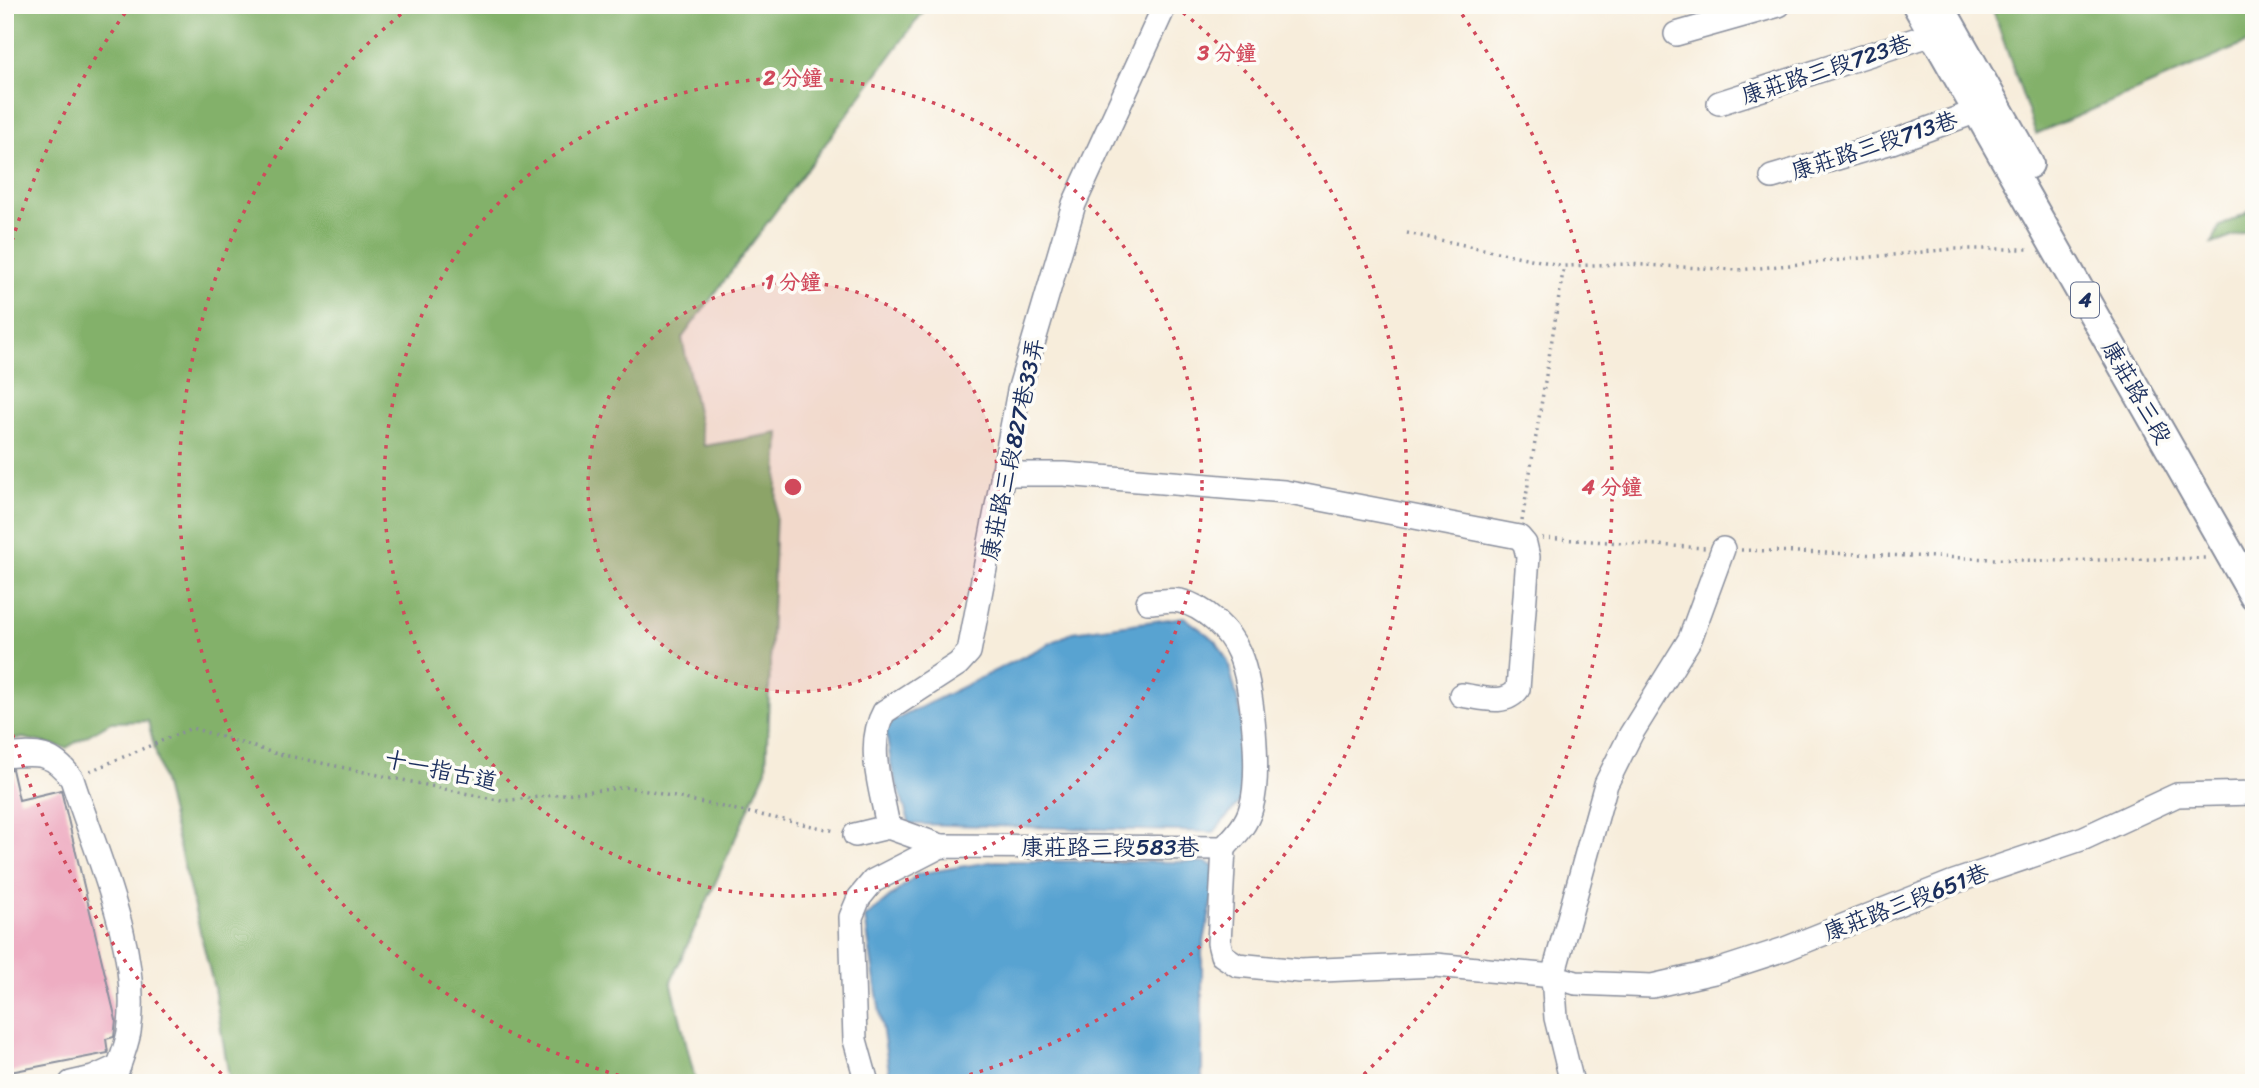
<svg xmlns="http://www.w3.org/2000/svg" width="2259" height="1088" viewBox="0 0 2259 1088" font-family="Sriracha,'LXGW WenKai TC',sans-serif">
<rect width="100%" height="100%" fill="#fdfcf7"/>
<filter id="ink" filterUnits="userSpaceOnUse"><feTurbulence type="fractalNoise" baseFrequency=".0143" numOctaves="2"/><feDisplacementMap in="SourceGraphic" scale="14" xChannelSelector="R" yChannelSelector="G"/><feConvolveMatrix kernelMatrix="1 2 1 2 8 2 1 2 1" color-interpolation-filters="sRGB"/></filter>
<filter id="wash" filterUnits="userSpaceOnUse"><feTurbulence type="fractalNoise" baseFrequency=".00686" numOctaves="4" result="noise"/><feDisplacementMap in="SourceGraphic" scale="28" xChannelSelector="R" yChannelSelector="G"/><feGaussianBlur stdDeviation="1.57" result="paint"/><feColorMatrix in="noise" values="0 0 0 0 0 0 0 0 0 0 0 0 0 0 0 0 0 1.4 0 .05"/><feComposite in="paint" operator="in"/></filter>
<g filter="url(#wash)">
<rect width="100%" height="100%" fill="#f7eddb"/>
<g fill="#83b16b" stroke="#4f7064" stroke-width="2">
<polygon points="5,5 928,5 682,338 704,446 779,433 766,770 671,981 696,1083 230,1083 214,988 148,721 111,722 66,748 23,738 5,740"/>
<polygon points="1991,5 2254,5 2254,40 2036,134"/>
<polygon points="2254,209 2254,229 2212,244 2219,227"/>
</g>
<g fill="#59a3d1" stroke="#3a6998" stroke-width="2">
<polygon points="1184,617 1216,641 1228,662 1251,753 1239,803 1214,832 910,824 892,770 885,725 1073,632"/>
<polygon points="995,861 1205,862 1219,869 1202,951 1202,1083 891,1083 865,918 918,874"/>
</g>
<g id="blocks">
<polygon fill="#eeadc2" points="12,769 19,800 61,790 116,1020 114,1037 106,1039 108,1053 5,1073 5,770"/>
</g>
</g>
<g filter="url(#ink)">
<use href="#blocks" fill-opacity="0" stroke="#898e9c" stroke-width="2"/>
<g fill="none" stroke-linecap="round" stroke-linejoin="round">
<g stroke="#898e9c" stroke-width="26">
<g id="minor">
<polyline points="1676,34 1779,5"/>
<polyline points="1719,103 1933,34"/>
<polyline points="1772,177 1892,142 1975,112"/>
<path d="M 1002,474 L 1064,474 L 1284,492 L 1519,537 L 1525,544 L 1528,557 L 1518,689 C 1505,707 1480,697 1461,695"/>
<path d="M 1148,602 C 1157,602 1171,599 1180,601 C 1204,606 1230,631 1239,653 C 1253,686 1261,774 1251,808 C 1247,824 1235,836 1224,848"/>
<path d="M 5,756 C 37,753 52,751 72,779 C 96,854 142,951 129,1032 C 126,1049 118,1066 113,1083"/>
<path d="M 888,827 C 882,790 865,746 884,712 L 958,664 L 969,652 L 1019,391 L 1074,204 L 1165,5"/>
<polyline points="855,835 888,827 941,846"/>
<polyline points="1224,848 1219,943 1222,955 1237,965 1300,971 1435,965 1553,976 1576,983 1652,986 1714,972 1785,949 1951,883 2084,838 2177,795 2254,793"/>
<polyline points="71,1083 93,1078 119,1066"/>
<polyline points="867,1083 855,1040 851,917 859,898 873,881 941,846 1224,848"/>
<polyline points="1572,1083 1556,1018 1553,976 1606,784 1631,734 1690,639 1723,549"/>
</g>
</g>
<g stroke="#898e9c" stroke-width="32">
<g id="major">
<polyline points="1917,5 2254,596"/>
<polyline points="1939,5 2029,164"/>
</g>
</g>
<g stroke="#898e9c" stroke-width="3.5" stroke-dasharray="2 5" stroke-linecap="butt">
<polyline points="1407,233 1564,266 1627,264 1739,270 1953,249 2030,249"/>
<polyline points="1522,521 1564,266"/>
<polyline points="1542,538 1705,548"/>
<polyline points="1741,550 2048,561 2209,558"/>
<polyline points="90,771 192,728 274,753 502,801 628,787 836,831"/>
</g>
<use href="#minor" stroke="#fff" stroke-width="23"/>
<use href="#major" stroke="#fff" stroke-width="28"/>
</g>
</g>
<circle cx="793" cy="487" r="205" fill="#d1495b" fill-opacity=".12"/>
<g fill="none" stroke="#d1495b" stroke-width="3.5" stroke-dasharray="3.5 7">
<circle cx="793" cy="487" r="205"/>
<circle cx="793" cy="487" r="409"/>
<path d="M639 1081A614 614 0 0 1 411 6M1175 6A614 614 0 0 1 947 1081"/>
<path d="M229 1081A819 819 0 0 1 6 713M6 261A819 819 0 0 1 130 6M1456 6A819 819 0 0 1 1357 1081"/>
</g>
<g text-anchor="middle" stroke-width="7" stroke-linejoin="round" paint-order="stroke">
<rect fill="#fdfcf7" stroke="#5f6c8c" stroke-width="2" x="2071" y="282.5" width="28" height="35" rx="5"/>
<g font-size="21" font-weight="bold" fill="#1b2f5e">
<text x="2085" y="307">4</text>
</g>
<g font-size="23" fill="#1b2f5e" stroke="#fdfcf7">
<text transform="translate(1826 69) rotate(-18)" y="8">康莊路三段723巷</text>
<text transform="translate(1874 145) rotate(-18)" y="8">康莊路三段713巷</text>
<text transform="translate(2137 392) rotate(60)" y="8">康莊路三段</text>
<text transform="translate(1012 449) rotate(-78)" y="8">康莊路三段827巷33弄</text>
<text transform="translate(441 770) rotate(12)" y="8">十一指古道</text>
<text x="1110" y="855">康莊路三段583巷</text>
<text transform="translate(1906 902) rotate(-21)" y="8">康莊路三段651巷</text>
</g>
</g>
<circle cx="793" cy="487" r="10" fill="#d1495b" stroke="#fdfcf7" stroke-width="3.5"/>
<g font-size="21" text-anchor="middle" font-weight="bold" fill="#d1495b" stroke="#fdfcf7" stroke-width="7" stroke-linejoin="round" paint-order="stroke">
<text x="1227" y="60">3 分鐘</text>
<text x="793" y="85">2 分鐘</text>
<text x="793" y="289">1 分鐘</text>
<text x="1612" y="494">4 分鐘</text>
</g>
<rect width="2259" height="1088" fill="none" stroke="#fdfcf7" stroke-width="28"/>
</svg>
